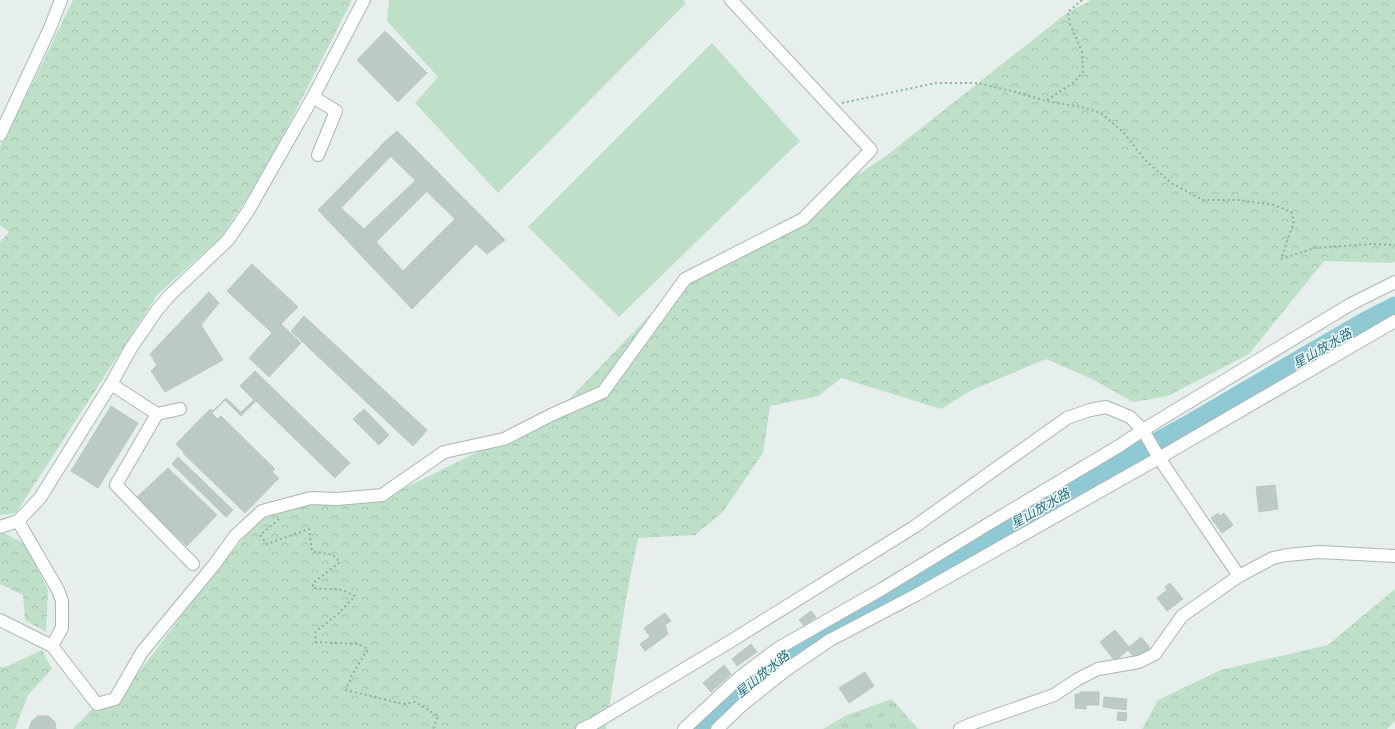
<svg xmlns="http://www.w3.org/2000/svg" width="1395" height="729" viewBox="0 0 1395 729" font-family="'IBM Plex Sans','Noto Sans JP',sans-serif">
<defs>
<pattern id="grass-tufts" width="24" height="20" patternUnits="userSpaceOnUse"><rect width="24" height="20" fill="#bfe0c8"/><path d="M3 7l-1-3M5 7V3M7 7l1-3M15 17l-1-3M17 17v-4M19 17l1-3" fill="none" stroke="#a4c1ad"/></pattern>
<pattern id="forest-crowns" width="20" height="18" patternUnits="userSpaceOnUse"><rect width="20" height="18" fill="#bfe0c8"/><path d="M2 6a3 3 0 1 1 6 0M12 15a3 3 0 1 1 6 0" fill="none" stroke="#a4c1ad"/></pattern>
</defs>
<rect width="100%" height="100%" fill="#e6efeb"/>
<polygon fill="url(#grass-tufts)" points="892,699 918,729 823,729 847,715"/>
<g fill="url(#forest-crowns)">
<polygon points="73,0 352,0 265,171 221,237 157,295 16,513 0,515 0,242 9,232 0,225 0,146 25,99"/>
<polygon points="1092,0 1395,0 1395,261 1391,263 1324,261 1249,354 1168,396 1133,402 1092,379 1046,359 972,390 941,409 841,378 819,396 770,406 763,453 722,513 695,535 638,538 625,604 606,729 73,729 97,704 116,702 212,576 262,516 300,501 381,500 556,413 691,272 721,265 886,156 1068,12"/>
<polygon points="4,533 25,544 48,590 46,632 25,620 23,595 0,584 0,534"/>
<polygon points="1395,589 1395,721 1387,729 1142,729 1158,700 1221,670 1328,645"/>
<polygon points="42,650 52,669 28,695 15,729 0,729 0,667 6,667"/>
</g>
<g fill="#bfe0c8">
<polygon points="389,0 683,0 686,3 498,193 415,103 438,77 387,21"/>
<polygon points="712,43 800,141 619,317 528,227"/>
</g>
<g fill="none" stroke-linecap="round" stroke-linejoin="round">
<polyline stroke="#8ec9d4" stroke-width="21" points="698,729 712,715 750,681 791,650 881,600 988,536 1186,427 1364,323 1395,307"/>
</g>
<g fill="#bbcac4" stroke="#b8c9c2">
<polygon points="385,31 427,73 398,102 357,60"/>
<polygon points="397,131 505,240 487,254 476,244 412,309 318,210 380,147 390,157 341,208 364,229 415,181 426,192 376,242 403,271 455,219 380,146"/>
<polygon points="252,264 298,307 281,324 301,343 269,377 249,358 272,333 227,291"/>
<polygon points="209,292 219,303 201,325 223,360 165,392 151,371 157,365 150,354"/>
<polygon points="304,316 427,430 413,446 291,331"/>
<polygon points="255,371 350,463 335,478 256,401 241,416 225,400 212,413 217,419 221,416 275,469 272,472 279,478 245,513 183,453 184,452 176,444 210,409 213,411 226,398 241,412 254,400 240,386"/>
<polygon points="111,406 138,423 98,488 71,471"/>
<polygon points="364,409 389,435 379,445 353,419"/>
<polygon points="178,457 233,510 226,517 172,464"/>
<polygon points="168,468 217,515 187,546 136,498"/>
<polygon points="1275,485 1278,509 1259,512 1256,487"/>
<polygon points="1218,513 1220,516 1224,513 1233,525 1222,533 1211,518"/>
<polygon points="1170,583 1183,599 1167,611 1157,598 1167,590 1165,587"/>
<polygon points="811,611 816,617 804,626 799,620"/>
<polygon points="665,613 671,621 665,625 668,634 645,651 640,644 650,637 644,628"/>
<polygon points="1115,630 1129,647 1141,637 1150,648 1136,660 1128,650 1115,661 1100,642"/>
<polygon points="751,644 757,652 737,666 732,659"/>
<polygon points="724,665 731,674 711,692 703,683"/>
<polygon points="865,672 874,686 849,703 839,688"/>
<polygon points="1080,692 1099,692 1099,705 1086,705 1086,709 1075,708 1075,694 1080,694"/>
<polygon points="1104,697 1127,699 1126,710 1103,707"/>
<polygon points="1118,712 1127,713 1126,721 1117,720"/>
<polygon points="38,716 48,716 52,719 55,722 56,729 29,729 31,722"/>
</g>
<g fill="none" stroke-linecap="round" stroke-linejoin="round">
<g stroke="#a8b8b2" stroke-width="14">
<g id="street">
<polyline points="313,97 336,111 318,155"/>
<polyline points="111,384 157,414 116,485 193,564"/>
<polyline points="157,414 180,409"/>
<polyline points="18,521 58,590 62,601 62,628 52,646"/>
<polyline points="0,620 52,646 97,704 115,699 142,652 214,565 235,536 262,511 311,498 337,499 382,495 444,452 504,439 551,415 603,392 685,279 803,219 871,150 731,0"/>
<polyline points="582,729 593,724 731,641 914,527 1067,418 1090,410 1106,407 1130,417 1143,430 1159,458 1239,576"/>
<polyline points="684,729 740,677 777,649 882,589 985,526 1119,446 1143,430 1351,304 1395,282"/>
<polyline points="717,729 742,705 786,670 830,640 916,595 1159,458 1395,321"/>
<polyline points="960,729 971,724 1054,695 1078,679 1098,669 1139,662 1155,654 1182,616 1239,576 1273,558 1287,555 1319,552 1395,556"/>
</g>
</g>
<g stroke="#a4bbb3" stroke-width="14">
<g id="secondary">
<polyline points="0,135 50,28 61,0"/>
<polyline points="0,527 18,521 40,498 111,384 131,348 157,310 169,296 228,240 248,211 313,97 364,0"/>
</g>
</g>
<g stroke="#86b3a5" stroke-width="2" stroke-dasharray="2 3" stroke-linecap="butt">
<polyline points="1047,100 1073,83 1083,72 1082,52 1070,24 1068,12 1082,0"/>
<polyline points="842,103 936,83 977,83 1016,92 1046,101 1081,107 1101,113 1124,133 1144,159 1171,183 1203,200 1239,200 1274,205 1291,212 1294,221 1281,259"/>
<polyline points="1281,259 1315,248 1372,244 1395,245"/>
<polyline points="279,519 260,535 267,544 309,529 312,551 333,555 340,562 313,583 313,588 342,590 355,596 339,613 315,632 316,642 358,644 368,649 353,673 346,690 403,704 415,702 438,716 433,729"/>
</g>
<use href="#street" stroke="#fff" stroke-width="12"/>
<use href="#secondary" stroke="#fff" stroke-width="12"/>
</g>
<g text-anchor="middle" stroke-width="3" stroke-linejoin="round" paint-order="stroke">
<g font-size="13" font-style="italic" fill="#1c6f80" stroke="#f7fbf9">
<text transform="translate(1322 348) rotate(-30)" y="5">星山放水路</text>
<text transform="translate(1040 508) rotate(-30)" y="5">星山放水路</text>
<text transform="translate(762 674) rotate(-39)" y="5">星山放水路</text>
</g>
</g>
</svg>
